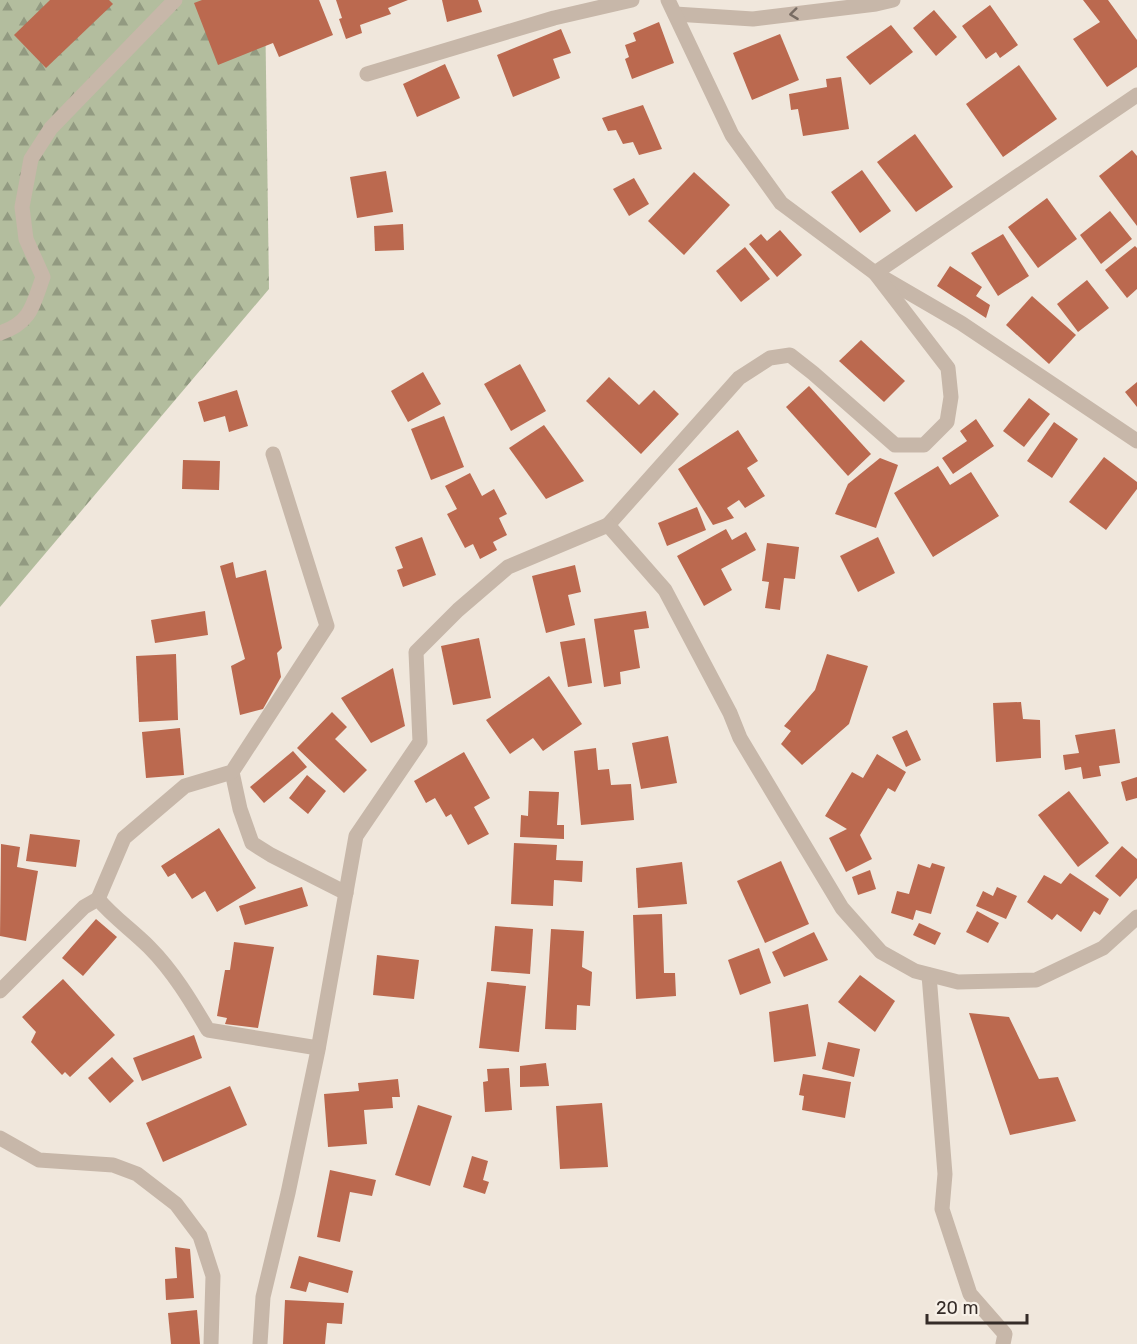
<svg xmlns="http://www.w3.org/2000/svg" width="1137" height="1344" viewBox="0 0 1137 1344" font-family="Rubik,sans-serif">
<defs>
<pattern id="forest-firs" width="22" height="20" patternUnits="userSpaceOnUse" patternTransform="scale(1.5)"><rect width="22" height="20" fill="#b3bd9e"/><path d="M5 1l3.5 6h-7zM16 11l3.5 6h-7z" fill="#929a81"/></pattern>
</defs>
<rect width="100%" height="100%" fill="#f0e7dc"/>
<polygon fill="url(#forest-firs)" points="0,0 265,0 269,289 0,607"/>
<g fill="#bb694f">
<polygon points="50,0 109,0 113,4 46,68 14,35"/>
<polygon points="202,0 319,0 333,35 279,57 273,43 218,65 194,3"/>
<polygon points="336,0 408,0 388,8 391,14 360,25 362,33 346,39 339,19 342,18"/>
<polygon points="442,0 478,0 482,12 447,22"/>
<polygon points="1083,0 1108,0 1137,40 1137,67 1107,87 1073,39 1100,22"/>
<polygon points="990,5 1018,45 1000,58 996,52 986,59 962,26"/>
<polygon points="934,10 957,37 936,56 913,28"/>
<polygon points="659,22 674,63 632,79 625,59 629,57 625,45 636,41 633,33"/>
<polygon points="891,25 913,52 870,85 846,57"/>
<polygon points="561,29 571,53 553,59 560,78 513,97 497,55"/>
<polygon points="780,34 799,80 752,100 733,53"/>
<polygon points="445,64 460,98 417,117 403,84"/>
<polygon points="1019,65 1057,119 1003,157 966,104"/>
<polygon points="841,77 849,129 803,136 798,109 791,110 789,94 827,87 826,79"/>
<polygon points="643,105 662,149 639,155 633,142 623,144 616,130 608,131 602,118"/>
<polygon points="915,134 953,187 916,212 877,162"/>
<polygon points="1132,150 1137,156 1137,226 1099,176"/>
<polygon points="862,170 891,211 860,233 831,192"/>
<polygon points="386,171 393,212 357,218 350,177"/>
<polygon points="694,172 730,205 684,255 648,221"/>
<polygon points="634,178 649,204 629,216 613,189"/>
<polygon points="1047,198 1077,239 1038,268 1008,227"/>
<polygon points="1110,211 1132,239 1101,264 1080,235"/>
<polygon points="403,224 404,250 375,251 374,226"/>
<polygon points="780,230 802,255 777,277 749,244 761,234 767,241"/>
<polygon points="1003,234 1029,276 998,296 971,253"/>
<polygon points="1135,246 1137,248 1137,289 1127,298 1105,270"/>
<polygon points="745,247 770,279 741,302 716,271"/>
<polygon points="950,266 982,287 976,296 990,305 986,318 937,286"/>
<polygon points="1087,280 1109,308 1078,332 1057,304"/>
<polygon points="1032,296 1076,335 1049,364 1006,325"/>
<polygon points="861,340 905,381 884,402 839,361"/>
<polygon points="520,364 546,411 511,431 484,384"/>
<polygon points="423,372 441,404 408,422 391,391"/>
<polygon points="609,377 639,405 654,390 679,414 641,454 586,401"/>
<polygon points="1137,382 1137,407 1125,392"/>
<polygon points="809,386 871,454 848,476 786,407"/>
<polygon points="237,390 248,426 229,432 225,416 204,422 198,402"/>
<polygon points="1029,398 1050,414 1024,447 1003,431"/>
<polygon points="444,416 464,467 431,480 411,429"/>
<polygon points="976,419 994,446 953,474 942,458 967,441 960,431"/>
<polygon points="1054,422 1078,439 1052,478 1027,461"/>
<polygon points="544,425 584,481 546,499 509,448"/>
<polygon points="738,430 758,461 747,468 765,496 745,508 739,500 727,508 734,518 713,525 678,469"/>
<polygon points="1104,457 1137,482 1137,489 1106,530 1069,502"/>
<polygon points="880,458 898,465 876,528 835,514 848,484"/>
<polygon points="183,460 220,461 219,490 182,489"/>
<polygon points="938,466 950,485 971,472 999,516 933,557 894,493"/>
<polygon points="470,473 482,496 494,489 507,514 499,518 507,535 493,542 497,550 480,559 473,544 465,548 447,514 457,509 445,486"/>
<polygon points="697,507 706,530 667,546 658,523"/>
<polygon points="726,529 732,540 746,532 756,550 721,569 732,590 704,606 677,556"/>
<polygon points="422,537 436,575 403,587 397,570 403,568 395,547"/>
<polygon points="878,537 895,573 858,592 840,556"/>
<polygon points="767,543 799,547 795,579 784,578 780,610 765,608 769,582 762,581"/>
<polygon points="233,562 236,578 266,570 282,648 277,653 281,677 263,709 240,715 231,666 245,659 220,566"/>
<polygon points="575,565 581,592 568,595 575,625 546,633 532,576"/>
<polygon points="205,611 208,635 155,643 151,620"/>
<polygon points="646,611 649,628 634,630 640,668 620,672 621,684 604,687 594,619"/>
<polygon points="479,638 491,698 453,705 441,646"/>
<polygon points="585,638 592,683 568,687 560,642"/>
<polygon points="176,654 178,720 139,722 136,656"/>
<polygon points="827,654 868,666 849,724 802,765 781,744 791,731 784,726 815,690"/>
<polygon points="393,668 405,726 371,743 341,698"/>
<polygon points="549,676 582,724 543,751 533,738 510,754 486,720"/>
<polygon points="1021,702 1023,719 1040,720 1041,758 996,762 993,703"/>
<polygon points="332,712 347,727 335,739 367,770 344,793 297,748"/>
<polygon points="180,728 184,775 146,778 142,732"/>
<polygon points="1115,729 1120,763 1099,766 1101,776 1083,779 1081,767 1065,770 1063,755 1079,753 1075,735"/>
<polygon points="907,730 921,760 906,767 892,737"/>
<polygon points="668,736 677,783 641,789 632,743"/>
<polygon points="596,748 598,770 609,769 611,785 631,784 634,820 581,825 574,751"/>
<polygon points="293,751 307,767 264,803 250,787"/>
<polygon points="464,752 490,798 474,807 489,834 468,845 451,814 446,817 435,798 426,803 414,781"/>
<polygon points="877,754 906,772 895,792 888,788 860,835 872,859 846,872 829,838 847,829 825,816 852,772 863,778"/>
<polygon points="307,775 326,791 308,814 289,798"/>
<polygon points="1137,777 1137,798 1126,801 1121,782"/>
<polygon points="529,791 559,792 557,825 564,825 564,839 520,837 521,815 528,816"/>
<polygon points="1069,791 1109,843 1078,867 1038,815"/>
<polygon points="219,828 256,888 217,912 205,891 192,899 175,873 168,877 161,866"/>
<polygon points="30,834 80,840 76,867 26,861"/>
<polygon points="514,843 557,845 556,860 583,861 582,882 554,880 553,906 511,904"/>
<polygon points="1,844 20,847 17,867 38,871 26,941 0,936"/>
<polygon points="1122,846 1137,859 1137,878 1120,897 1095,876"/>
<polygon points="781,861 809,924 765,943 737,881"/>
<polygon points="682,862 687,904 638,908 636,868"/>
<polygon points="932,863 945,867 931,914 916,910 913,920 891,913 897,891 909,894 918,864 930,868"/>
<polygon points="870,870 876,889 858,895 852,877"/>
<polygon points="1070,873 1109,899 1100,915 1094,911 1081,932 1057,914 1052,920 1027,902 1044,875 1061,884"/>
<polygon points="302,887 308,906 245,925 239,906"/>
<polygon points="997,887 1017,896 1006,919 976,906 983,891 993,896"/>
<polygon points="977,911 999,923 988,943 966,932"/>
<polygon points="662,914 664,973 675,973 676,996 636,999 633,915"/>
<polygon points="96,919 117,937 83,976 62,958"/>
<polygon points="919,923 941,933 935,945 913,935"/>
<polygon points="495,926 533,929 530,974 491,971"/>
<polygon points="551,929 584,931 582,967 592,972 590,1006 577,1005 576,1030 545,1029"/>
<polygon points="814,932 828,960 784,977 772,952"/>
<polygon points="234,942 274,947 258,1028 225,1024 227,1018 217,1016 225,970 230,970"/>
<polygon points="759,948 771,983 740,995 728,960"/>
<polygon points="377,955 419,960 414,999 373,995"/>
<polygon points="860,975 895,1001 875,1032 838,1002"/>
<polygon points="63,979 115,1035 70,1077 65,1072 62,1075 31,1042 36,1032 22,1017"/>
<polygon points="487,982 526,986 519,1052 479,1048"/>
<polygon points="808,1004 816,1056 774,1062 769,1012"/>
<polygon points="969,1013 1009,1017 1039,1079 1058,1077 1076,1121 1010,1135"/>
<polygon points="194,1035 202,1058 142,1081 133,1058"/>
<polygon points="828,1042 860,1049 854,1077 822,1069"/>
<polygon points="112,1057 134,1081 110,1103 88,1078"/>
<polygon points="546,1063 549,1086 520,1087 520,1066"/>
<polygon points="509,1068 512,1110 485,1112 483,1082 488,1081 487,1069"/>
<polygon points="803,1074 851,1082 845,1118 802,1110 804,1096 799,1095"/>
<polygon points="398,1079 400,1097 392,1097 393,1108 364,1110 367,1144 328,1147 324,1094 359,1091 358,1083"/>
<polygon points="230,1086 247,1125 163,1162 146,1123"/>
<polygon points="602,1103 608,1167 560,1169 556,1106"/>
<polygon points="418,1105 452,1116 430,1186 395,1175"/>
<polygon points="472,1156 488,1161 483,1180 489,1182 485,1194 463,1187"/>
<polygon points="330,1170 376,1180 372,1196 350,1192 340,1242 317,1237"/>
<polygon points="175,1247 190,1249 194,1298 166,1300 165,1279 177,1278"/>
<polygon points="299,1256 353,1271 348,1293 309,1282 306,1292 290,1288"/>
<polygon points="285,1300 344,1303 342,1324 327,1323 325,1344 283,1344"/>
<polygon points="197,1310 200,1344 171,1344 168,1313"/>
</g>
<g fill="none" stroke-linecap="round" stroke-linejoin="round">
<g stroke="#c7b7a9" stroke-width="15">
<polyline points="675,14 753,19 876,4 893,0"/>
<polyline points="232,772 240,809 252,843 271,855 346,893"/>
<polyline points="98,899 124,838 185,786 232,772 327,626 273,454"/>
<polyline points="929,975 945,1174 942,1209 970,1294 1005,1334 1003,1344"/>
<path d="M 0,991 L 84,907 L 98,899 C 113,917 132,930 149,947 C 173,971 191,1001 208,1030 L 318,1048"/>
<polyline points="0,1138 39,1160 113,1165 137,1174 176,1204 200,1236 213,1276 211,1344"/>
</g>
<g stroke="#c7b7a9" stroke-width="15">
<polyline points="668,0 732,135 781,203 875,273 961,323 1137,441"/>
<polyline points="367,74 554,18 632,0"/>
<path d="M 0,333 C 31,323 33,305 43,277 L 26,239 L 22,207 L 31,159 L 51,128 L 175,0"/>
<polyline points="608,525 739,378 770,358 790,355 813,373 895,445 924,445 947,422 951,397 948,368 875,273 1137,95"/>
<polyline points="260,1344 263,1297 288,1193 318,1050 356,836 420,742 416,652 458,610 508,567 608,525 665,590 730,713 740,738 842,908 881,952 915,971 958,982 1036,980 1103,948 1137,917"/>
</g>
</g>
<defs><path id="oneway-chevron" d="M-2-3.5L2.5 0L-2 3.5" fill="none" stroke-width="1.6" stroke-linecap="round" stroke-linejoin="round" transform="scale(1.5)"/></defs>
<use stroke="#776b62" href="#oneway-chevron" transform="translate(794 14) rotate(173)"/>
<path d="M927 1314v9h100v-9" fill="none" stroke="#352c28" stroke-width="3"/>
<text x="936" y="1314" font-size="18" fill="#352c28" stroke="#f8f1e8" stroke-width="4.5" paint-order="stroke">20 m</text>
</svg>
